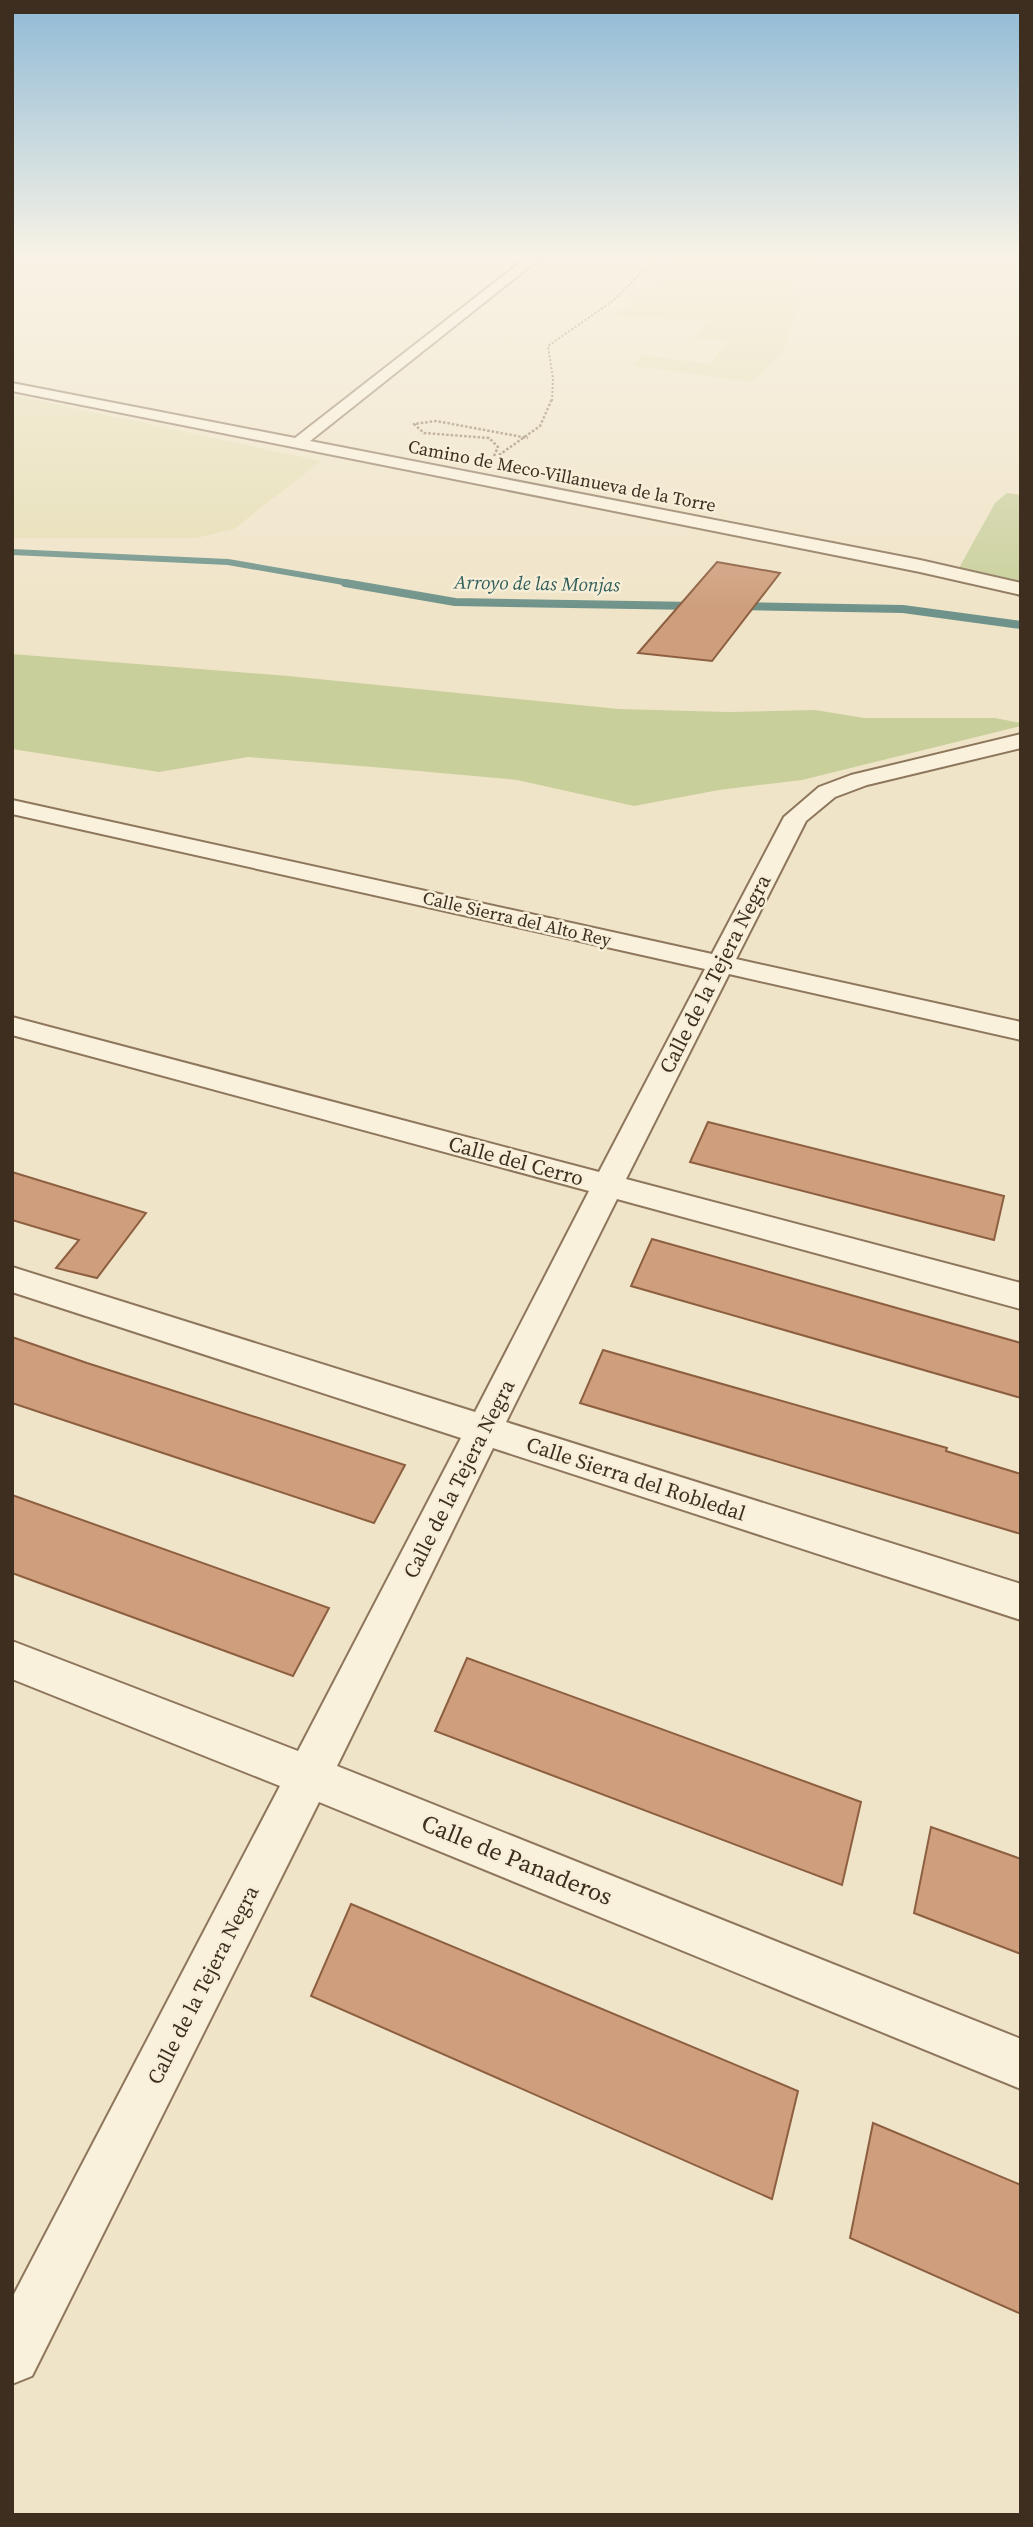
<svg xmlns="http://www.w3.org/2000/svg" width="1033" height="2527" viewBox="0 0 1033 2527" font-family="'Source Serif 4',serif">
<rect width="100%" height="100%" fill="#f0e4c8"/>
<g fill="#e6deb5">
<polygon points="680,255 821,255 801,281 789,288 802,300 782,353 752,382 634,366 643,355 710,364 728,341 694,338 710,319 613,317 645,289 665,280 656,275"/>
<polygon points="12,395 321,461 234,529 196,538 12,538"/>
</g>
<g fill="#c9cf9b">
<polygon points="1007,493 1021,495 1021,584 959,568 995,503"/>
<polygon points="12,654 288,676 619,709 728,712 815,710 864,718 995,718 1021,723 1021,726 802,780 719,790 634,806 517,780 385,768 248,757 159,772 12,749"/>
</g>
<g fill="none" stroke-linecap="round" stroke-linejoin="round">
<polyline stroke="#6f938a" stroke-width="6" points="12,552 228,562 355,584"/>
<g stroke="#6f938a" stroke-width="8">
<polyline points="345,583 455,602 696,606"/>
<polyline points="739,606 903,609 1021,625"/>
</g>
</g>
<g fill="#cf9f7d" stroke="#8d5f41" stroke-width="2">
<polygon points="717,562 780,573 712,661 638,653"/>
<polygon points="708,1122 1004,1196 994,1240 690,1162"/>
<polygon points="12,1172 146,1213 97,1278 56,1268 79,1240 12,1220"/>
<polygon points="652,1239 1021,1343 1021,1398 631,1286"/>
<polygon points="12,1337 87,1363 405,1465 374,1523 12,1403"/>
<polygon points="603,1350 947,1448 946,1451 1021,1474 1021,1534 580,1403"/>
<polygon points="12,1495 329,1608 293,1676 12,1573"/>
<polygon points="467,1658 861,1802 842,1885 435,1731"/>
<polygon points="931,1827 1021,1859 1021,1954 914,1913"/>
<polygon points="351,1904 798,2091 772,2199 311,1996"/>
<polygon points="873,2123 1021,2185 1021,2314 850,2238"/>
</g>
<g fill="none" stroke-linecap="round" stroke-linejoin="round">
<g stroke="#8d765c" stroke-width="4">
<g id="minor">
<polygon points="530,255 544,255 310,441 920,560 1021,583 1021,595 920,572 12,391 12,383 295,438"/>
<polygon points="1021,734 1021,748 867,785 835,797 806,821 736,959 1021,1022 1021,1040 729,974 626,1179 1021,1283 1021,1309 617,1199 506,1422 1021,1584 1021,1620 493,1448 337,1766 1021,2039 1021,2089 319,1802 32,2376 12,2384 12,2298 280,1786 12,1679 12,1641 298,1751 461,1438 12,1292 12,1267 475,1412 589,1191 12,1035 12,1017 599,1172 705,969 12,814 12,800 712,954 784,817 819,787 851,775"/>
</g>
</g>
<polyline stroke="#8d765c" stroke-width="2" stroke-dasharray="2 2" stroke-linecap="butt" points="552,401 553,379 548,346 614,300 659,255"/>
<g stroke="#8d765c" stroke-width="2.5" stroke-dasharray="2.5 2" stroke-linecap="butt">
<polyline points="499,455 540,426 552,399"/>
<polyline points="494,456 498,447 489,438 424,433 414,424 436,421 528,438"/>
</g>
<use href="#minor" fill="#faf1dc" fill-rule="evenodd"/>
</g>
<linearGradient id="sky" x2="0" y2="1"><stop stop-color="#8fbad6"/><stop offset="0.42" stop-color="#f8f3e6"/><stop offset="1" stop-color="#f8f3e6" stop-opacity="0"/></linearGradient>
<rect width="1033" height="609" fill="url(#sky)"/>
<g text-anchor="middle" stroke-width="5" stroke-linejoin="round" paint-order="stroke">
<g font-size="18" fill="#3d2e20" stroke="#f7eed8">
<text transform="translate(562 476) rotate(11)" y="6">Camino de Meco-Villanueva de la Torre</text>
<text transform="translate(517 919) rotate(13)" y="6">Calle Sierra del Alto Rey</text>
</g>
<g font-size="19" font-style="italic" fill="#2f5d5a" stroke="#f7eed8">
<text transform="translate(537 583) rotate(1)" y="7">Arroyo de las Monjas</text>
</g>
<g font-size="21" fill="#3d2e20" stroke="#f7eed8">
<text transform="translate(715 974) rotate(-63)" y="7">Calle de la Tejera Negra</text>
<text transform="translate(516 1161) rotate(15)" y="7">Calle del Cerro</text>
<text transform="translate(459 1479) rotate(-63)" y="7">Calle de la Tejera Negra</text>
<text transform="translate(636 1479) rotate(18)" y="7">Calle Sierra del Robledal</text>
<text transform="translate(203 1985) rotate(-63)" y="7">Calle de la Tejera Negra</text>
</g>
<g font-size="24" fill="#3d2e20" stroke="#f7eed8">
<text transform="translate(517 1860) rotate(22)" y="8">Calle de Panaderos</text>
</g>
</g>
<rect width="1033" height="2527" fill="none" stroke="#3d2e20" stroke-width="28"/>
</svg>
